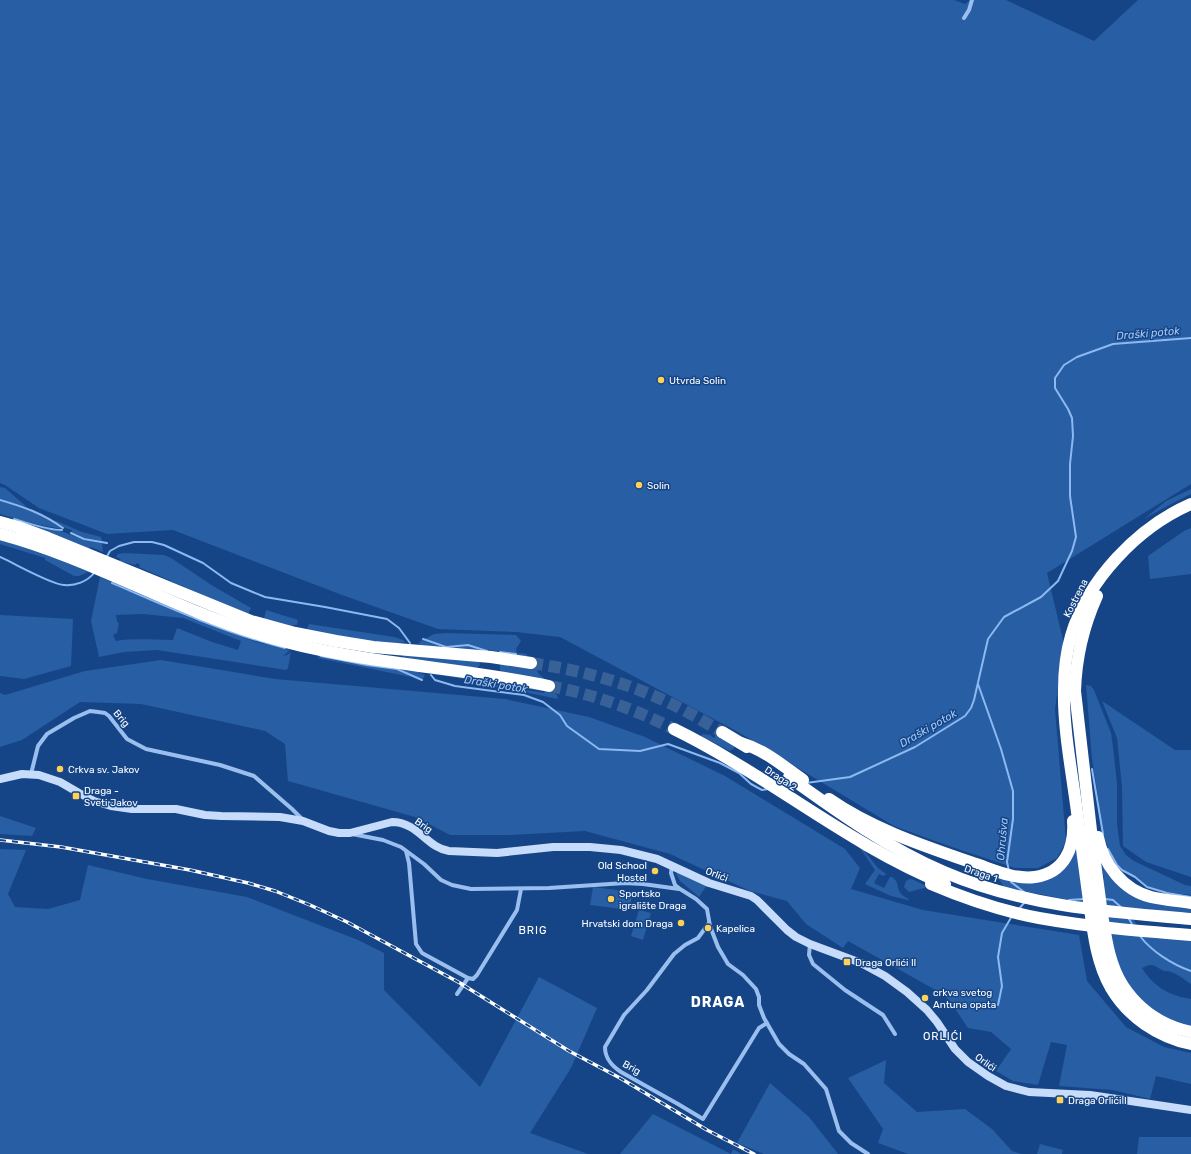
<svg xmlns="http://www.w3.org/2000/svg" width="1191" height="1154" viewBox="0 0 1191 1154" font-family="Rubik,sans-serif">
<rect width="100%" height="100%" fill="#154586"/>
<g fill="#285ea4" fill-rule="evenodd">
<polygon points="0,0 954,0 965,4 970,0 1006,0 1094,41 1138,0 1191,0 1191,484 1047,573 1064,644 1055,709 1066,841 1057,858 1038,868 1015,868 946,845 894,826 740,733 560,637 516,632 438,629 342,595 173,530 107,534 39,508 5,485 0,483"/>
<polygon points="0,487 5,488 27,507 0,499"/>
<polygon points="1191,489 1191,494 1173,503 1144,519 1166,501"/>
<path d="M 0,501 C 24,507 42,513 62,528 L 62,529 L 35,524 L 0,514 Z"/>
<polygon points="14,519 33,526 61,531 84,540 102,543 103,552 91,547 89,549 13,521"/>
<polygon points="54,520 82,532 101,537 102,541 85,538 72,532 72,530 63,527"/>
<polygon points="1191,528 1191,574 1150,579 1148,556 1184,531"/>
<polygon points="0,539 80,567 79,568 88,572 79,576 74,576 45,560 45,558 0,544"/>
<polygon points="124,553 164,555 171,558 213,586 251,608 248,614 223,604 139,567 140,565 137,563 135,565 119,561 121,559 116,557 118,554"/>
<path d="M 100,577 L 112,582 L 112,584 L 203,623 L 243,637 L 256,642 L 290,650 L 283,656 L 287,655 L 291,652 L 288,668 L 286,670 L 157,650 L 124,652 L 99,657 L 91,621 ZM 143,614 L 183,618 L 241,641 L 238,650 L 212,642 L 177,628 L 173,640 C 153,640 135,638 116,641 L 113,635 L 117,633 L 119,624 L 117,621 L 116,615 Z"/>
<path d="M 266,610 L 298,620 L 297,625 L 293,625 L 293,626 L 307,629 L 309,624 L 394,637 L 403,640 L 405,642 L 399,643 L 398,645 C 352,640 309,631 264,619 Z"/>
<polygon points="0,615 73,619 71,666 24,679 0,676"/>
<polygon points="445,633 516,635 521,641 516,649 517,653 486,650 468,644 446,646 425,639 434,634"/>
<polygon points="421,640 445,648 468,645 486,652 517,655 518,653 527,654 527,657 424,646 418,644 421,641"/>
<polygon points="319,654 543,689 542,691 419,672 419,673 425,675 423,679 413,676 398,668"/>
<polygon points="402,654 479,661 480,665 477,668 404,659"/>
<polygon points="318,656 338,661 397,670 411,677 318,658"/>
<polygon points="161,660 275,679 505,699 589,717 645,737 725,776 845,849 860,868 851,889 923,910 1079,935 1087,981 1126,1027 1164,1047 1191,1053 1191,1084 1156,1076 1150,1099 1113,1090 1059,1086 1067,1045 1051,1042 1038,1085 1013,1081 996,1071 1011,1049 991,1032 968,1028 950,1001 941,993 848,941 843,948 806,924 787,901 750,891 670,854 585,831 510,835 450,835 415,817 288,781 285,744 265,731 141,704 80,702 22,740 0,747 0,693 5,695 85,671"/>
<polygon points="500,664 537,670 539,674 545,679 545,680 502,673 500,670"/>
<polygon points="466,680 544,693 545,691 554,693 557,695 558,699 515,690 467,683"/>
<path d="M 1086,685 L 1091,686 L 1094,690 L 1111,733 L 1113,747 L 1117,783 L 1117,824 L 1120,846 L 1126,855 L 1134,861 L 1185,885 L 1191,886 L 1191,895 C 1177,893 1158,893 1146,885 C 1142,883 1140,879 1136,877 C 1132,874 1127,872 1123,869 C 1104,854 1102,825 1098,803 L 1099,803 L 1092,759 Z"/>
<polygon points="1102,701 1175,750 1191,750 1191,877 1146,862 1123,846 1122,787 1117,738"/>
<polygon points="715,733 735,745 734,748 730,751 701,736 703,734 710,735 714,738 715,737"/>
<polygon points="0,816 36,828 32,836 0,834"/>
<path d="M 1076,844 L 1081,882 L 1104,879 L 1102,867 L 1100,867 L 1099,858 L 1116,879 L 1191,906 L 1191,913 L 1127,908 L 1142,934 L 1191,939 L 1191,984 C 1183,979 1174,970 1164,971 C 1154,966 1153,962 1142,968 C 1154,987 1170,996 1191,999 L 1191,1028 L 1183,1026 L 1154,1011 L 1132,991 L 1084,903 L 1004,887 L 996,875 L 1035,882 Z"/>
<path d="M 861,847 L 878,868 L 886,874 L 884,876 L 879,874 L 874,883 L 884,888 L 890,877 L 892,877 C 903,885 892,891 909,899 L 908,900 L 891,896 L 865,884 L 875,870 L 860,848 Z"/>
<polygon points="0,849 26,850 8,894 15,907 48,909 80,900 88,865 147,879 247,897 358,940 384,953 384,990 480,1087 539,977 597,1008 571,1068 530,1133 588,1154 0,1154"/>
<polygon points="678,871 707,885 699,897 680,881 676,874"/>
<polygon points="910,879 914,880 928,887 909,892 904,887 906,881"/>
<polygon points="593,887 632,892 630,910 590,905"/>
<polygon points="639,910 651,913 643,940 631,936"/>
<polygon points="886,1060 884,1083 917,1112 965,1109 992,1129 1012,1151 1022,1154 908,1154 878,1143 883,1129 848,1078"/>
<polygon points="770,1083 809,1117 838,1154 764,1154 737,1143"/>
<polygon points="653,1114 731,1154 733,1149 741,1154 620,1154"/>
<polygon points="1139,1137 1191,1137 1191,1154 1137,1154"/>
<polygon points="1040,1144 1063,1150 1062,1154 1037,1154"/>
</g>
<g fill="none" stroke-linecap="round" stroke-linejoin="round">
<g stroke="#8cb9f1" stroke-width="2">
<path d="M 0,500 C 24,507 42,513 63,528"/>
<path d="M 14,519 C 29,523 46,530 62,530"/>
<polyline points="71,533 84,539 107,543"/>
<path d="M 0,557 C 14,563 50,584 64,585 C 75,586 87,582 95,572"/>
<polyline points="106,558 110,551 119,546 134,542 152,542 164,545 203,563 231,583 265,597 325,607 387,619 399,628 410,643"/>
<path d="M 112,583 C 169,608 225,633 285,648"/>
<polyline points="423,639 446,647 468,645 487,651"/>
<polyline points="500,652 516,654"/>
<polyline points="321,656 367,665 397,669 422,680"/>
<polyline points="431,675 435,680 455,686 524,695 543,702 560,715 567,726 599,749 640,751 668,744 720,763 739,773 751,784 762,790 768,789"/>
<polyline points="978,684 1001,749 1013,791 1013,819 1007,862 1009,871"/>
<polyline points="1092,769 1103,834"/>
<polyline points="806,783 850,777 915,747 965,716 971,708 974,700 988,639 1004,617 1041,597 1058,581 1072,551 1076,537 1070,496 1070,464 1073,436 1072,418 1068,409 1055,388 1055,378 1064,365 1077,357 1113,344 1191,338"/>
<polyline points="782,787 793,785"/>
<polyline points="1108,849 1117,865 1122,870 1135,877 1147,887 1167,893 1191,897"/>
<polyline points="1011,879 1011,882 1024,892"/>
<polyline points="1105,899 1113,900 1123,909"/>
<polyline points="1069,900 1084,899"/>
<polyline points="1018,910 1024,903"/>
<polyline points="1128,917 1133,926"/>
<path d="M 1140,936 C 1151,951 1173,965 1191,971"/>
<polyline points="998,1005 1002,986 998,957 1002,933 1012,916"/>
</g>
<g stroke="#386198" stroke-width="12" stroke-dasharray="12 6" stroke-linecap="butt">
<path d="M 531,663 C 572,669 611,678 649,694 C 675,704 698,718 722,732"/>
<path d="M 549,686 C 593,694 634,709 674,729"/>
</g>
<g stroke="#9abfee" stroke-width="4">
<polyline points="964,18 969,10 972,0"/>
<polyline points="31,774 38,746 47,734 74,718 90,711 98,712 105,713 109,716 127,739 146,749 220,765 254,776 292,809 302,819"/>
<polyline points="352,834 383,840 401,847 424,864 441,880 452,885 471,889 549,888 625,883 643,884 679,889"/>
<polyline points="406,851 409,863 416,944 422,953 468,978 473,979 477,975 517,910 521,889"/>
<polyline points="672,865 671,873 675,885 680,889 696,899 707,909 710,926 718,947 728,964 743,975 756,989 759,997 759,1005 764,1018 779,1044 789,1054 804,1064 826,1089 839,1131 851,1143 868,1154"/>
<path d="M 709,923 L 698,938 L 685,945 L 674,954 L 647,990 L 624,1015 L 605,1047 C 605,1059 612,1066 621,1072 L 678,1104 L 703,1119 L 759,1028 L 767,1023"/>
<polyline points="810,944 809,955 813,964 845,990 883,1015 895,1034"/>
<polyline points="457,994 468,978"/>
</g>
<path stroke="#c7dcfa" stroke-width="8" d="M 0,779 L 22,774 L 39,775 L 60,782 L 79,793 L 94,801 L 111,806 L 132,809 L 176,809 L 205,815 L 221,816 L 280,817 L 303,821 L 329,831 L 339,833 L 350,833 L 392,822 C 418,822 427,848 449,851 L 497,853 L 553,847 L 590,847 L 621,850 L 657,859 L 709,883 L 751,896 L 757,900 L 787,930 L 796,937 L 810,944 L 861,963 L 885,976 L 907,992 L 927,1010 L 937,1022 L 955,1049 L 968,1062 L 988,1076 L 1006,1086 L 1029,1092 L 1090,1095 L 1191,1110"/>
<g stroke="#fff" stroke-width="12">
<path d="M 1191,504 C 1138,527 1087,580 1071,636 C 1066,653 1064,672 1064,690 C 1063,728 1072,773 1077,812 C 1081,842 1085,872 1089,901 C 1093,931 1096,962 1111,988 C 1128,1017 1158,1037 1191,1044"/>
<polyline points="0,522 18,527 48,538 251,621 295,633 336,641 373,647 491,657 531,663"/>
<path d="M 0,534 C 90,558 172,608 261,635 C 355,664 454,666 549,686"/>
<path d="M 1097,596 C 1083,627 1076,658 1075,691 C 1081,743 1087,796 1093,848 C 1096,870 1099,892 1102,914 C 1106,939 1109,964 1123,986 C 1139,1010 1163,1026 1191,1032"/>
<path d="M 674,729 C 768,775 848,845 945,884"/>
<polyline points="722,732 747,747"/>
<path d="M 741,743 C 765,750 783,766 803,780"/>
<path d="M 829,799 C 872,829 924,846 973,863 C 992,869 1014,880 1035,877 C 1064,873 1075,848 1073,821"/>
<path d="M 1098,837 C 1103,864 1123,890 1151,897 C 1164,900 1178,901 1191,903"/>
</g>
<g stroke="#fff" stroke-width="3.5">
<polyline id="rail" points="0,840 61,847 190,870 248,883 275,891 310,905 347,922 460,983 569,1051 620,1078 707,1130 754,1154"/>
</g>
<use href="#rail" stroke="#154586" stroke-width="2" stroke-dasharray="6" stroke-linecap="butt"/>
<g stroke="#fff" stroke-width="12">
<path d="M 789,777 C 839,813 888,848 944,872 C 1023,906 1107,912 1191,919"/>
<path d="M 931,884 C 966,899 1002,911 1039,918 C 1089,927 1140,931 1191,935"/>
</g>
</g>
<g fill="#ffd157" stroke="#154586" stroke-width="1.5">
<circle cx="661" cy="380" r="4"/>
<circle cx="639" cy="485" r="4"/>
<circle cx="60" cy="769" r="4"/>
<rect x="72" y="792" width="8" height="8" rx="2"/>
<circle cx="655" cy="871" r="4"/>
<circle cx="611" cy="899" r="4"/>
<circle cx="681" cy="923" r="4"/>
<circle cx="708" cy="928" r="4"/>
<rect x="843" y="958" width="8" height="8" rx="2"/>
<circle cx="925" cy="998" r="4"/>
<rect x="1056" y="1096" width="8" height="8" rx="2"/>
</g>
<g text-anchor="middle" stroke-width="3" stroke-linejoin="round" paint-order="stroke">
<g font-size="10" fill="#fff" stroke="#154586" text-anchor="start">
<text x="669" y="384">Utvrda Solin</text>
<text x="647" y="489">Solin</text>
<text x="68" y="773">Crkva sv. Jakov</text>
<text x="84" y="794">Draga -<tspan x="84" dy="12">Sveti Jakov</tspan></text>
<text x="647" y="869" text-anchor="end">Old School<tspan x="647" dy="12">Hostel</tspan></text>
<text x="619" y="897">Sportsko<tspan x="619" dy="12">igralište Draga</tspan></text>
<text x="673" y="927" text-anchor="end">Hrvatski dom Draga</text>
<text x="716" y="932">Kapelica</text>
<text x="855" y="966">Draga Orlići II</text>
<text x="933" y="996">crkva svetog<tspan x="933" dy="12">Antuna opata</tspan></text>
<text x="1068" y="1104">Draga Orlići I</text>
</g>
<g font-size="10" fill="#fff" stroke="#154586">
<text transform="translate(1075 598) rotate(-63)" y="4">Kostrena</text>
<text transform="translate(122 718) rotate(50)" y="4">Brig</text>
<text transform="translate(781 778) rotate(33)" y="4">Draga 2</text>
<text transform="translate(424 825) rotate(35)" y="4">Brig</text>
<text transform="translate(981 873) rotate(19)" y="4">Draga 1</text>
<text transform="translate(717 874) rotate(21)" y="4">Orlići</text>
<text transform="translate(986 1062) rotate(35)" y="4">Orlići</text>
<text transform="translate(632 1067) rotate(29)" y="4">Brig</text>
</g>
<g font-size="11" font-style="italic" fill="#a5c9f6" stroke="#154586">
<text transform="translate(1148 333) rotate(-5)" y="4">Draški potok</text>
<text transform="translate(496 684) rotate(9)" y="4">Draški potok</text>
<text transform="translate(928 728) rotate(-30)" y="4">Draški potok</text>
<text transform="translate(1002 839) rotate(-85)" y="4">Ohrušva</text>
</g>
<g font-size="11" letter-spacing="1" fill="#fff" stroke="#154586">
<text x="533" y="934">BRIG</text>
<text x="943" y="1040">ORLIĆI</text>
</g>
<g font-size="14" font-weight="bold" letter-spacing="1" fill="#fff" stroke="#154586">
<text x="718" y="1007">DRAGA</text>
</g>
</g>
</svg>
